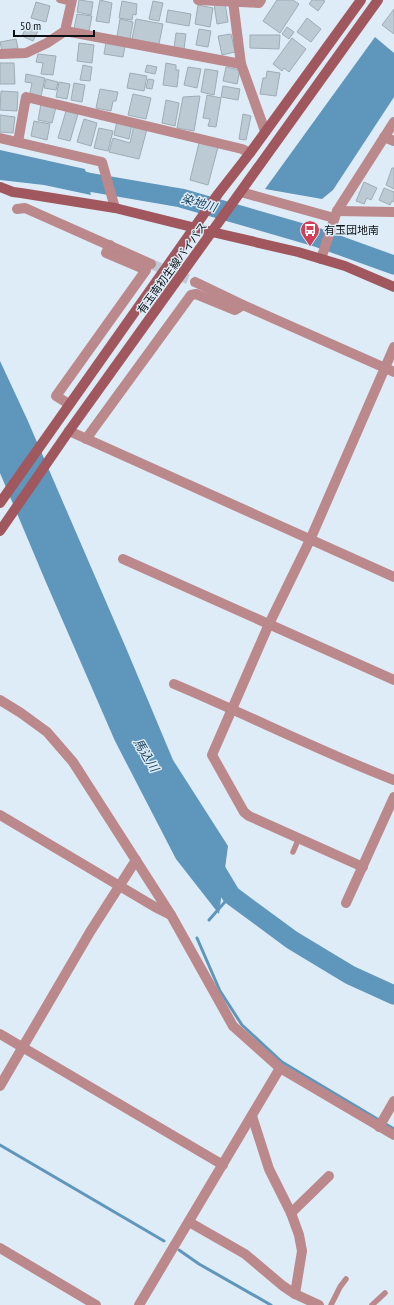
<svg xmlns="http://www.w3.org/2000/svg" width="394" height="1305" viewBox="0 0 394 1305" font-family="'PT Sans Narrow','Noto Sans JP',sans-serif">
<rect width="100%" height="100%" fill="#deecf7"/>
<g fill="#5f96bc">
<polygon points="375,37 394,53 394,97 333,190 322,199 265,189"/>
<polygon points="0,150 85,169 91,195 44,185 0,180"/>
<polygon points="0,361 27,419 126,648 173,760 228,846 219,914 176,859 115,741 45,580 0,473"/>
</g>
<g fill="none" stroke-linecap="round" stroke-linejoin="round">
<g stroke="#5f96bc" stroke-width="3">
<polyline points="209,920 231,895"/>
<polyline points="197,938 220,991 242,1025 282,1062 394,1129"/>
<polyline points="0,1145 164,1241"/>
<polyline points="179,1250 199,1264 271,1305"/>
</g>
<g stroke="#5f96bc" stroke-width="19">
<polyline points="64,176 88,182 181,198 316,237 394,265"/>
<polyline points="210,860 231,895 292,940 350,975 394,995"/>
</g>
</g>
<g fill="#bccad4" stroke="#9eacb5">
<polygon points="79,0 93,2 91,15 77,12"/>
<polygon points="100,0 112,3 109,23 96,21"/>
<polygon points="277,0 293,0 299,4 280,33 263,21"/>
<polygon points="312,0 323,0 325,1 318,11 309,4"/>
<polygon points="122,1 137,4 136,15 133,14 132,20 119,18"/>
<polygon points="153,1 163,3 159,21 149,19"/>
<polygon points="36,2 50,6 46,22 31,18"/>
<polygon points="225,3 228,22 217,24 214,4"/>
<polygon points="198,5 213,8 210,27 195,24"/>
<polygon points="394,9 394,34 382,25"/>
<polygon points="168,10 191,14 189,26 166,22"/>
<polygon points="77,14 92,16 89,31 74,29"/>
<polygon points="307,18 321,29 311,42 297,32"/>
<polygon points="120,19 133,22 130,39 117,36"/>
<polygon points="136,19 163,24 159,44 132,39"/>
<polygon points="28,23 39,29 33,41 22,36"/>
<polygon points="287,27 294,32 289,39 282,34"/>
<polygon points="199,29 211,31 208,47 196,45"/>
<polygon points="176,33 186,34 184,49 174,48"/>
<polygon points="231,34 235,52 222,55 218,36"/>
<polygon points="250,35 280,35 279,49 250,48"/>
<polygon points="292,38 306,49 289,72 284,68 282,71 273,64"/>
<polygon points="16,39 18,48 2,51 0,42"/>
<polygon points="106,42 125,46 123,57 104,54"/>
<polygon points="79,43 94,45 92,63 77,61"/>
<polygon points="38,54 56,56 53,75 41,74 43,63 36,62"/>
<polygon points="0,63 14,63 15,84 0,84"/>
<polygon points="166,63 176,65 176,70 179,70 177,87 163,85"/>
<polygon points="83,65 92,67 90,81 80,80"/>
<polygon points="147,65 157,67 155,74 145,72"/>
<polygon points="188,67 201,69 197,88 184,85"/>
<polygon points="226,67 240,70 237,84 223,81"/>
<polygon points="205,69 218,71 214,95 201,92"/>
<polygon points="267,71 280,73 276,96 260,94 263,78 266,78"/>
<polygon points="130,73 147,76 144,91 127,88"/>
<polygon points="26,74 45,78 41,96 30,93 32,83 25,82"/>
<polygon points="46,79 58,82 56,90 44,88"/>
<polygon points="148,79 154,80 152,89 146,88"/>
<polygon points="59,82 70,84 67,99 56,97"/>
<polygon points="74,83 85,85 82,102 71,100"/>
<polygon points="223,86 240,89 238,100 221,97"/>
<polygon points="100,89 118,92 116,101 113,101 111,111 96,108"/>
<polygon points="1,91 18,92 17,111 0,110"/>
<polygon points="133,94 151,98 146,119 128,115"/>
<polygon points="207,95 221,98 216,127 208,126 210,119 203,118"/>
<polygon points="200,96 194,131 177,128 183,97"/>
<polygon points="166,100 179,103 175,126 162,123"/>
<polygon points="41,104 56,107 52,123 38,120"/>
<polygon points="66,111 78,114 70,141 58,138"/>
<polygon points="243,114 251,116 246,140 239,139"/>
<polygon points="0,115 15,117 13,133 0,132"/>
<polygon points="84,119 97,123 91,146 77,142"/>
<polygon points="34,121 50,124 47,140 31,136"/>
<polygon points="117,121 132,124 129,139 114,135"/>
<polygon points="134,125 147,129 139,159 109,152 113,138 130,143"/>
<polygon points="99,128 113,131 108,151 94,148"/>
<polygon points="199,143 218,147 208,185 190,180"/>
<polygon points="392,168 394,168 394,189 386,185"/>
<polygon points="364,182 377,188 371,200 367,198 364,204 356,201"/>
<polygon points="384,188 394,192 394,202 392,201 390,205 379,200"/>
</g>
<g fill="none" stroke-linecap="round" stroke-linejoin="round">
<polyline stroke="#becbd5" stroke-width="10" stroke-dasharray="10 5" stroke-linecap="butt" points="151,264 195,282"/>
<g stroke="#bb888b" stroke-width="5.5">
<polyline points="59,0 71,3"/>
<polyline points="293,852 299,838"/>
<polyline points="331,1305 340,1287 346,1279"/>
<polyline points="372,1305 385,1293"/>
</g>
<g stroke="#bb888b" stroke-width="10">
<polyline points="198,0 259,3 261,0"/>
<polyline points="233,1 241,64 265,131"/>
<polyline points="65,31 241,64"/>
<polyline points="0,54 26,53 47,43 65,31 72,0"/>
<polyline points="384,137 394,141"/>
<polyline points="0,138 102,162 115,208"/>
<polyline points="18,142 26,97 242,149 250,153"/>
<polyline points="241,192 334,218"/>
<polyline points="17,209 25,208 151,264"/>
<polyline points="337,211 394,212"/>
<polyline points="321,259 337,211 394,122"/>
<polyline points="195,282 243,305 394,372"/>
<polyline points="69,404 56,396 146,270 106,253 110,245"/>
<polyline points="69,431 394,577"/>
<polyline points="86,439 191,295 196,294 235,310 243,305"/>
<polyline points="123,559 394,680"/>
<path d="M 174,684 C 248,715 319,751 394,780"/>
<polyline points="0,700 21,713 47,732 73,762 171,915 233,1026 280,1068 394,1135"/>
<polyline points="0,815 155,907 171,915"/>
<polyline points="363,867 249,816 244,812 212,755 269,624 310,540 394,347"/>
<polyline points="346,903 394,797"/>
<polyline points="0,1034 223,1165"/>
<polyline points="0,1086 90,932 136,860"/>
<polyline points="252,1116 269,1169 291,1213 299,1235 302,1251 295,1294"/>
<polyline points="379,1127 394,1101"/>
<polyline points="291,1213 329,1176"/>
<polyline points="189,1222 245,1254 283,1286 295,1294 319,1305"/>
<polyline points="0,1248 96,1305"/>
<polyline points="139,1305 280,1068"/>
</g>
<g stroke="#a0575e" stroke-width="10">
<polyline points="0,187 13,192 21,193 115,208 212,232 298,252 345,266 394,287"/>
<polyline points="0,503 218,194 250,153 361,0"/>
<polyline points="0,531 69,431 378,0"/>
</g>
</g>
<defs>
<g id="bus-pin" transform="scale(1)"><path d="M0 17L-7.5 6A9.5 9.5 0 1 1 7.5 6Z" fill="#cf3f58" stroke="#deecf7"/><path d="M-5-6H5V4H4V6H2V4H-2V6H-4V4H-5ZM-3.5-4V0h7V-4ZM-3.5 1.2v1.5H-2V1.2ZM2 1.2v1.5H3.5V1.2Z" fill="#fff"/></g>
</defs>
<g fill-rule="evenodd">
<use href="#bus-pin" x="310" y="230"/>
</g>
<g text-anchor="middle" stroke-width="3" stroke-linejoin="round" paint-order="stroke">
<g font-size="11" fill="#0c1114" stroke="#deecf7" text-anchor="start">
<text x="324" y="234">有玉団地南</text>
</g>
<g font-size="11" fill="#0c1114" stroke="#deecf7">
<text transform="translate(172 268) rotate(-54)" y="4">有玉南初生線バイパス</text>
</g>
<g font-size="12" font-style="italic" fill="#15405b" stroke="#deecf7">
<text transform="translate(199 203) rotate(16)" y="4">染地川</text>
<text transform="translate(146 755) rotate(59)" y="4">馬込川</text>
</g>
</g>
<path d="M14 30v6h80v-6" fill="none" stroke="#0c1114" stroke-width="2"/>
<text x="20" y="30" font-size="12" fill="#0c1114" stroke="#deecf7" stroke-width="3" paint-order="stroke">50 m</text>
</svg>
